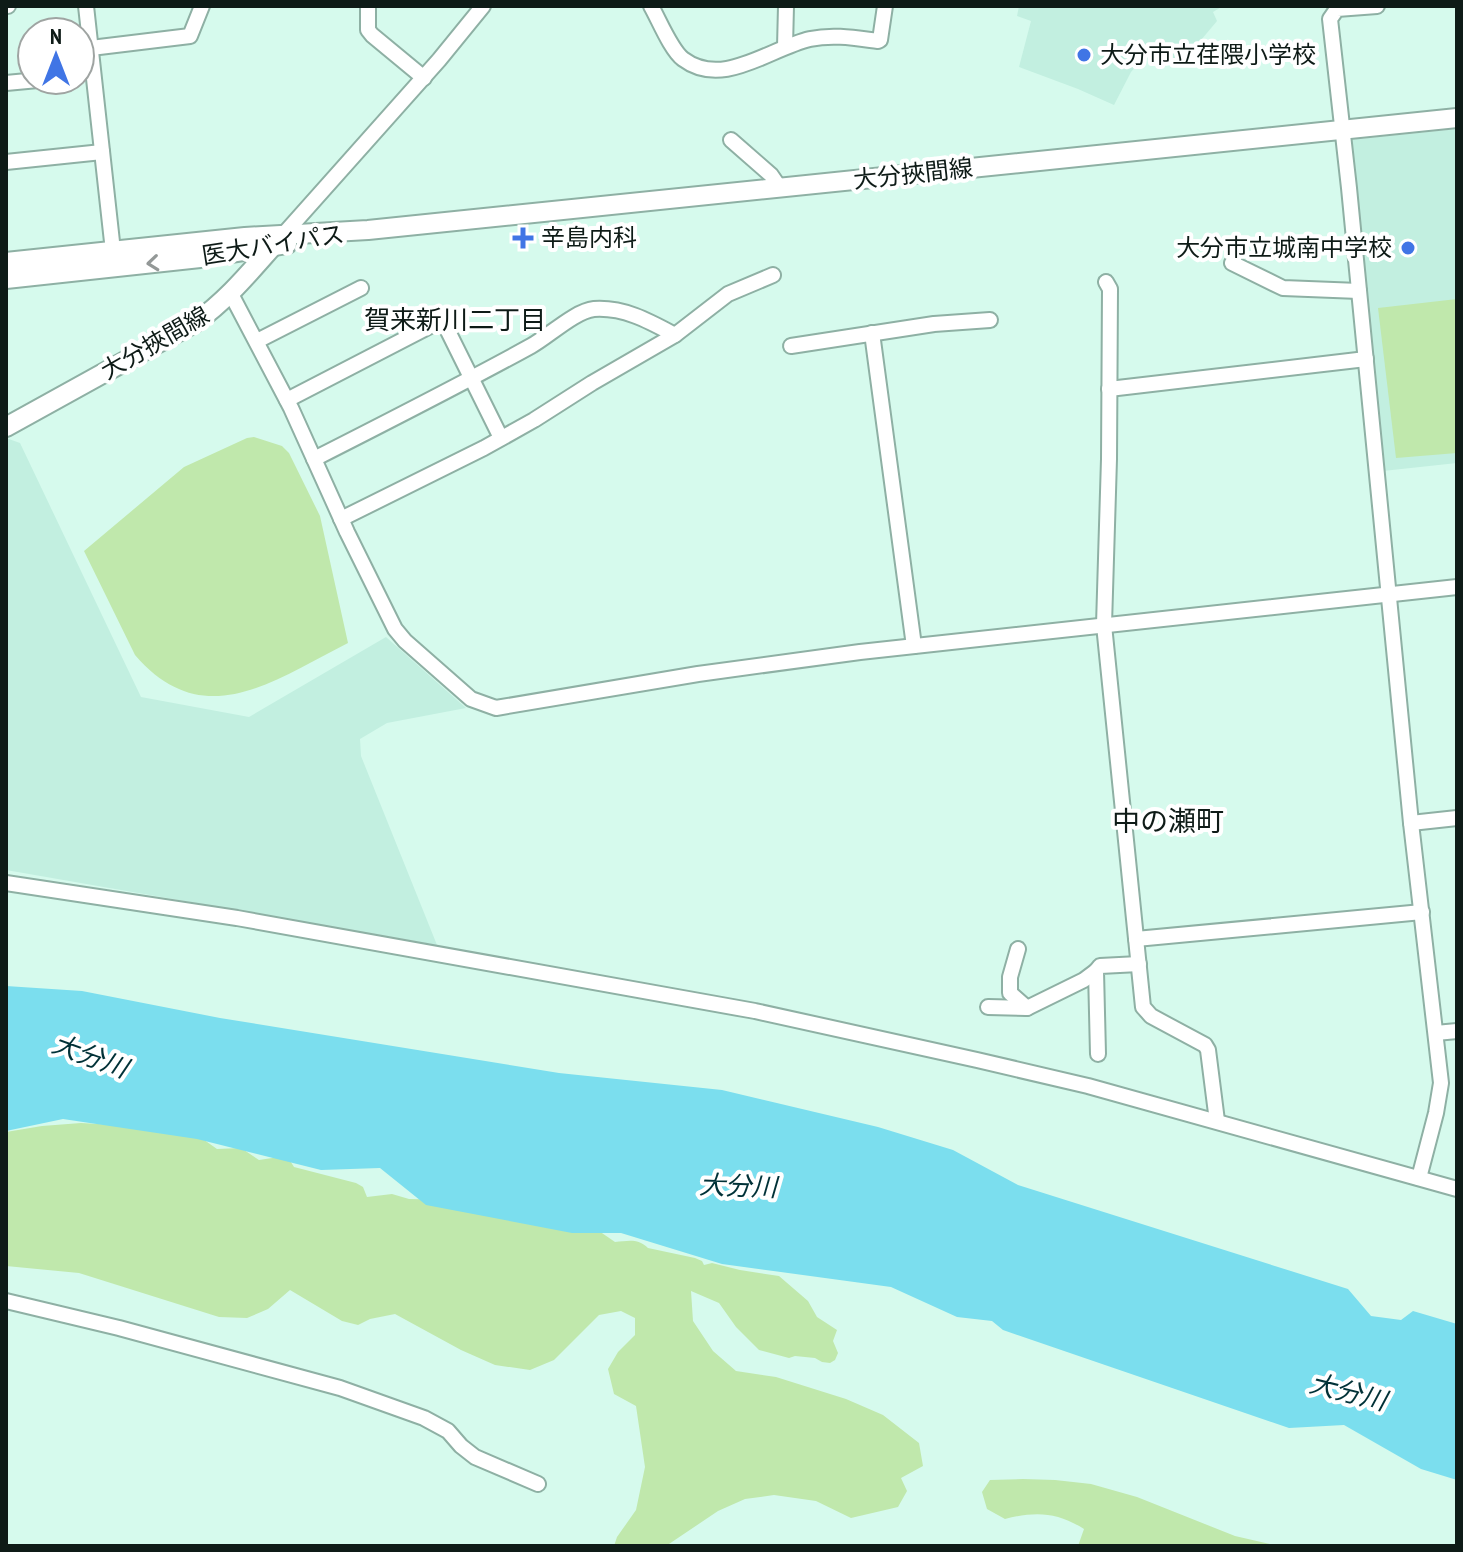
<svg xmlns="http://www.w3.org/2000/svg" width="1463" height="1552" viewBox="0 0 1463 1552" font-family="'PT Sans Narrow','Noto Sans JP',sans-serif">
<rect width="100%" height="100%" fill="#d6faed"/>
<g fill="#c2efe0">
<polygon points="1019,6 1223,6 1213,12 1217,21 1180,65 1154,45 1131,72 1114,105 1078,89 1019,67 1031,21 1017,16"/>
<polygon points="1457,129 1457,463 1383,471 1348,140"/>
<polygon points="6,438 20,443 141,697 249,717 386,637 466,708 387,723 360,739 361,756 437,945 6,870"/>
</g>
<g fill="#c0e8ac">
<polygon points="1457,299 1457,453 1396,458 1378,308"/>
<path d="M 254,437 L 282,446 L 289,453 L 320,516 L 348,643 C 274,680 204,735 135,655 L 84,551 L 184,467 L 247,438 Z"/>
<path d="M 81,1123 L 116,1125 L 200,1137 L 217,1149 L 241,1148 L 259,1160 L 279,1157 L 289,1159 L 294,1167 L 356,1183 L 363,1187 L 367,1197 L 392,1194 L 409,1199 L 456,1200 L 599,1231 L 615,1242 C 628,1241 638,1238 648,1248 L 695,1258 L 702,1261 L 704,1265 L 712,1263 L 740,1270 L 779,1276 L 808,1301 L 817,1317 L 837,1330 L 833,1341 L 838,1353 L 835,1360 L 830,1363 L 822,1362 L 815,1358 L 795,1356 L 789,1358 L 759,1350 L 736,1327 L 719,1303 L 691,1291 L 693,1321 L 713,1351 L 736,1371 L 776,1377 L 846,1399 L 883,1415 L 919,1443 L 923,1466 L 901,1478 L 907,1491 L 898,1507 L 851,1518 L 816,1501 L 774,1495 L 745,1499 L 718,1511 L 666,1546 L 614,1546 L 617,1537 L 636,1510 L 645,1467 L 636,1406 L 614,1394 L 608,1369 L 618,1352 L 635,1335 L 635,1318 L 621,1311 L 599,1315 L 554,1360 L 530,1370 L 495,1365 L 461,1350 L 395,1314 L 370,1319 L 358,1325 L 342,1321 L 290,1290 L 268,1309 L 247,1318 L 219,1317 L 79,1273 L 6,1266 L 6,1132 L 42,1126 Z"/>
<path d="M 1023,1479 L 1055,1480 L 1091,1484 L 1137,1497 L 1235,1536 L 1279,1546 L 1078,1546 L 1084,1529 C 1057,1512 1036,1511 1005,1519 L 987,1509 L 982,1492 L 990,1480 Z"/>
</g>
<polygon fill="#7bdeee" points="6,986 82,991 220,1018 559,1073 722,1090 878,1127 953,1150 1018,1185 1348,1289 1371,1316 1401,1320 1413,1311 1457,1324 1457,1480 1421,1469 1344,1425 1289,1428 1003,1330 992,1321 957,1317 891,1287 722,1264 621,1233 572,1233 426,1205 380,1168 321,1170 197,1139 63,1119 6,1131"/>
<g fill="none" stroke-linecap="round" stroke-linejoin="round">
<g stroke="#8eb0a4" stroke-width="18">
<g id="minor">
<polyline points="6,6 8,6"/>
<polyline points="86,6 114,260"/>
<polyline points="368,6 368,30 372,35 424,78"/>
<path d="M 651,6 C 659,20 671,50 683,59 C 723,89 770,48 810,39 C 833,34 855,38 878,41 L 880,40 L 885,6"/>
<polyline points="1377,6 1337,9 1330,19 1349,188 1411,823 1441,1083 1436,1113 1419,1178"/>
<polyline points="785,47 786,6"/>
<polyline points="91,48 190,36 202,6"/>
<polyline points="6,83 38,80"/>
<polyline points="731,140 771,175 780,188"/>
<polyline points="6,162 102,152"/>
<polyline points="284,234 439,60 483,6"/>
<polyline points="1232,263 1283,288 1359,291"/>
<polyline points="1106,282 1110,289 1109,459 1104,625 1143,1007 1151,1016 1205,1045 1208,1050 1217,1121"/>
<polyline points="231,294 291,408 347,532 395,629 405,641 471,699 496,708 698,674 860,652 1457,587"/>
<polyline points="872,333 914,646"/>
<polyline points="257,341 361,288"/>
<polyline points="791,346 934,324 990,320"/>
<polyline points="1109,389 1366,359"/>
<polyline points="287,400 432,325 439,322 444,323 501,438"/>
<path d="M 314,459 C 387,422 460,385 531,346 C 549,336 575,311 594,309 C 624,307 649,321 675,335"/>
<polyline points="341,519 484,448 534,420 592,383 675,335 728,294 773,275"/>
<polyline points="1411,823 1457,818"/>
<polyline points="6,883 237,918 755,1011 977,1060 1088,1086 1457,1189"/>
<polyline points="1136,939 1422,912"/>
<polyline points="1018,949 1010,977 1010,993 1027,1008"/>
<polyline points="988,1007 1027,1008 1084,980 1096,971"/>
<polyline points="1436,1033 1457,1031"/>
<polyline points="1098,1054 1096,971 1100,966 1139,964"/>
<polyline points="6,1301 119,1328 340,1388 424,1418 448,1431 461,1446 475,1457 538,1484"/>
</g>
</g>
<g stroke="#8eb0a4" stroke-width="22">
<g id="major">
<polyline points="6,262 245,237 368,230 1457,118"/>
<polyline points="6,279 200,258 287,244"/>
<path d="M 6,427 L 196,322 C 227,300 249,273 274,245"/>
</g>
</g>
<use href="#minor" stroke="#fff" stroke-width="14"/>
<use href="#major" stroke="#fff" stroke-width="18"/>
</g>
<defs><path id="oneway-chevron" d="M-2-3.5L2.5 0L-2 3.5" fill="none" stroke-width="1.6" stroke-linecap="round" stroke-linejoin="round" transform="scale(2)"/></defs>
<use stroke="#939897" href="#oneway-chevron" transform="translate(153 263) rotate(174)"/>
<g fill="#4075e5" stroke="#fff" stroke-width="3">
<circle cx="1084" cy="55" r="8"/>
<path d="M519 226h8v8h8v8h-8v8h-8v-8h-8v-8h8z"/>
<circle cx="1408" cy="248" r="8"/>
</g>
<g text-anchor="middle" stroke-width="8" stroke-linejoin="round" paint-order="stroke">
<g font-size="24" fill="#0e1b17" stroke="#fff" text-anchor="start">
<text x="1100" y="63">大分市立荏隈小学校</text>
<text x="541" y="246">辛島内科</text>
<text x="1392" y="256" text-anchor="end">大分市立城南中学校</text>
</g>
<g font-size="24" fill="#0e1b17" stroke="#fff">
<text transform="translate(913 174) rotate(-6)" y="8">大分挾間線</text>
<text transform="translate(273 245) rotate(-9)" y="8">医大バイパス</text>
<text transform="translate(155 343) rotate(-30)" y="8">大分挾間線</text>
</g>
<g font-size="26" fill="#0e1b17" stroke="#fff">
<text x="455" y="329">賀来新川二丁目</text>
</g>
<g font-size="26" font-style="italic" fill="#003137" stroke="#fff">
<text transform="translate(90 1056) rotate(20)" y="9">大分川</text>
<text transform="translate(738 1186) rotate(2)" y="9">大分川</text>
<text transform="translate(1348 1392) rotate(14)" y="9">大分川</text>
</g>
<g font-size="28" fill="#0e1b17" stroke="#fff">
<text x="1168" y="831">中の瀬町</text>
</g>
</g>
<rect width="1463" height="1552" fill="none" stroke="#0e1b17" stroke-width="16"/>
<g transform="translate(56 56)"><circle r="38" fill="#ffffff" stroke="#9fa4a2" stroke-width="2"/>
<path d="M0-6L14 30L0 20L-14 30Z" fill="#4075e5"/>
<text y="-12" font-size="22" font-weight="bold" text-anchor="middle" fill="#0e1b17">N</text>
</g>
</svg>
